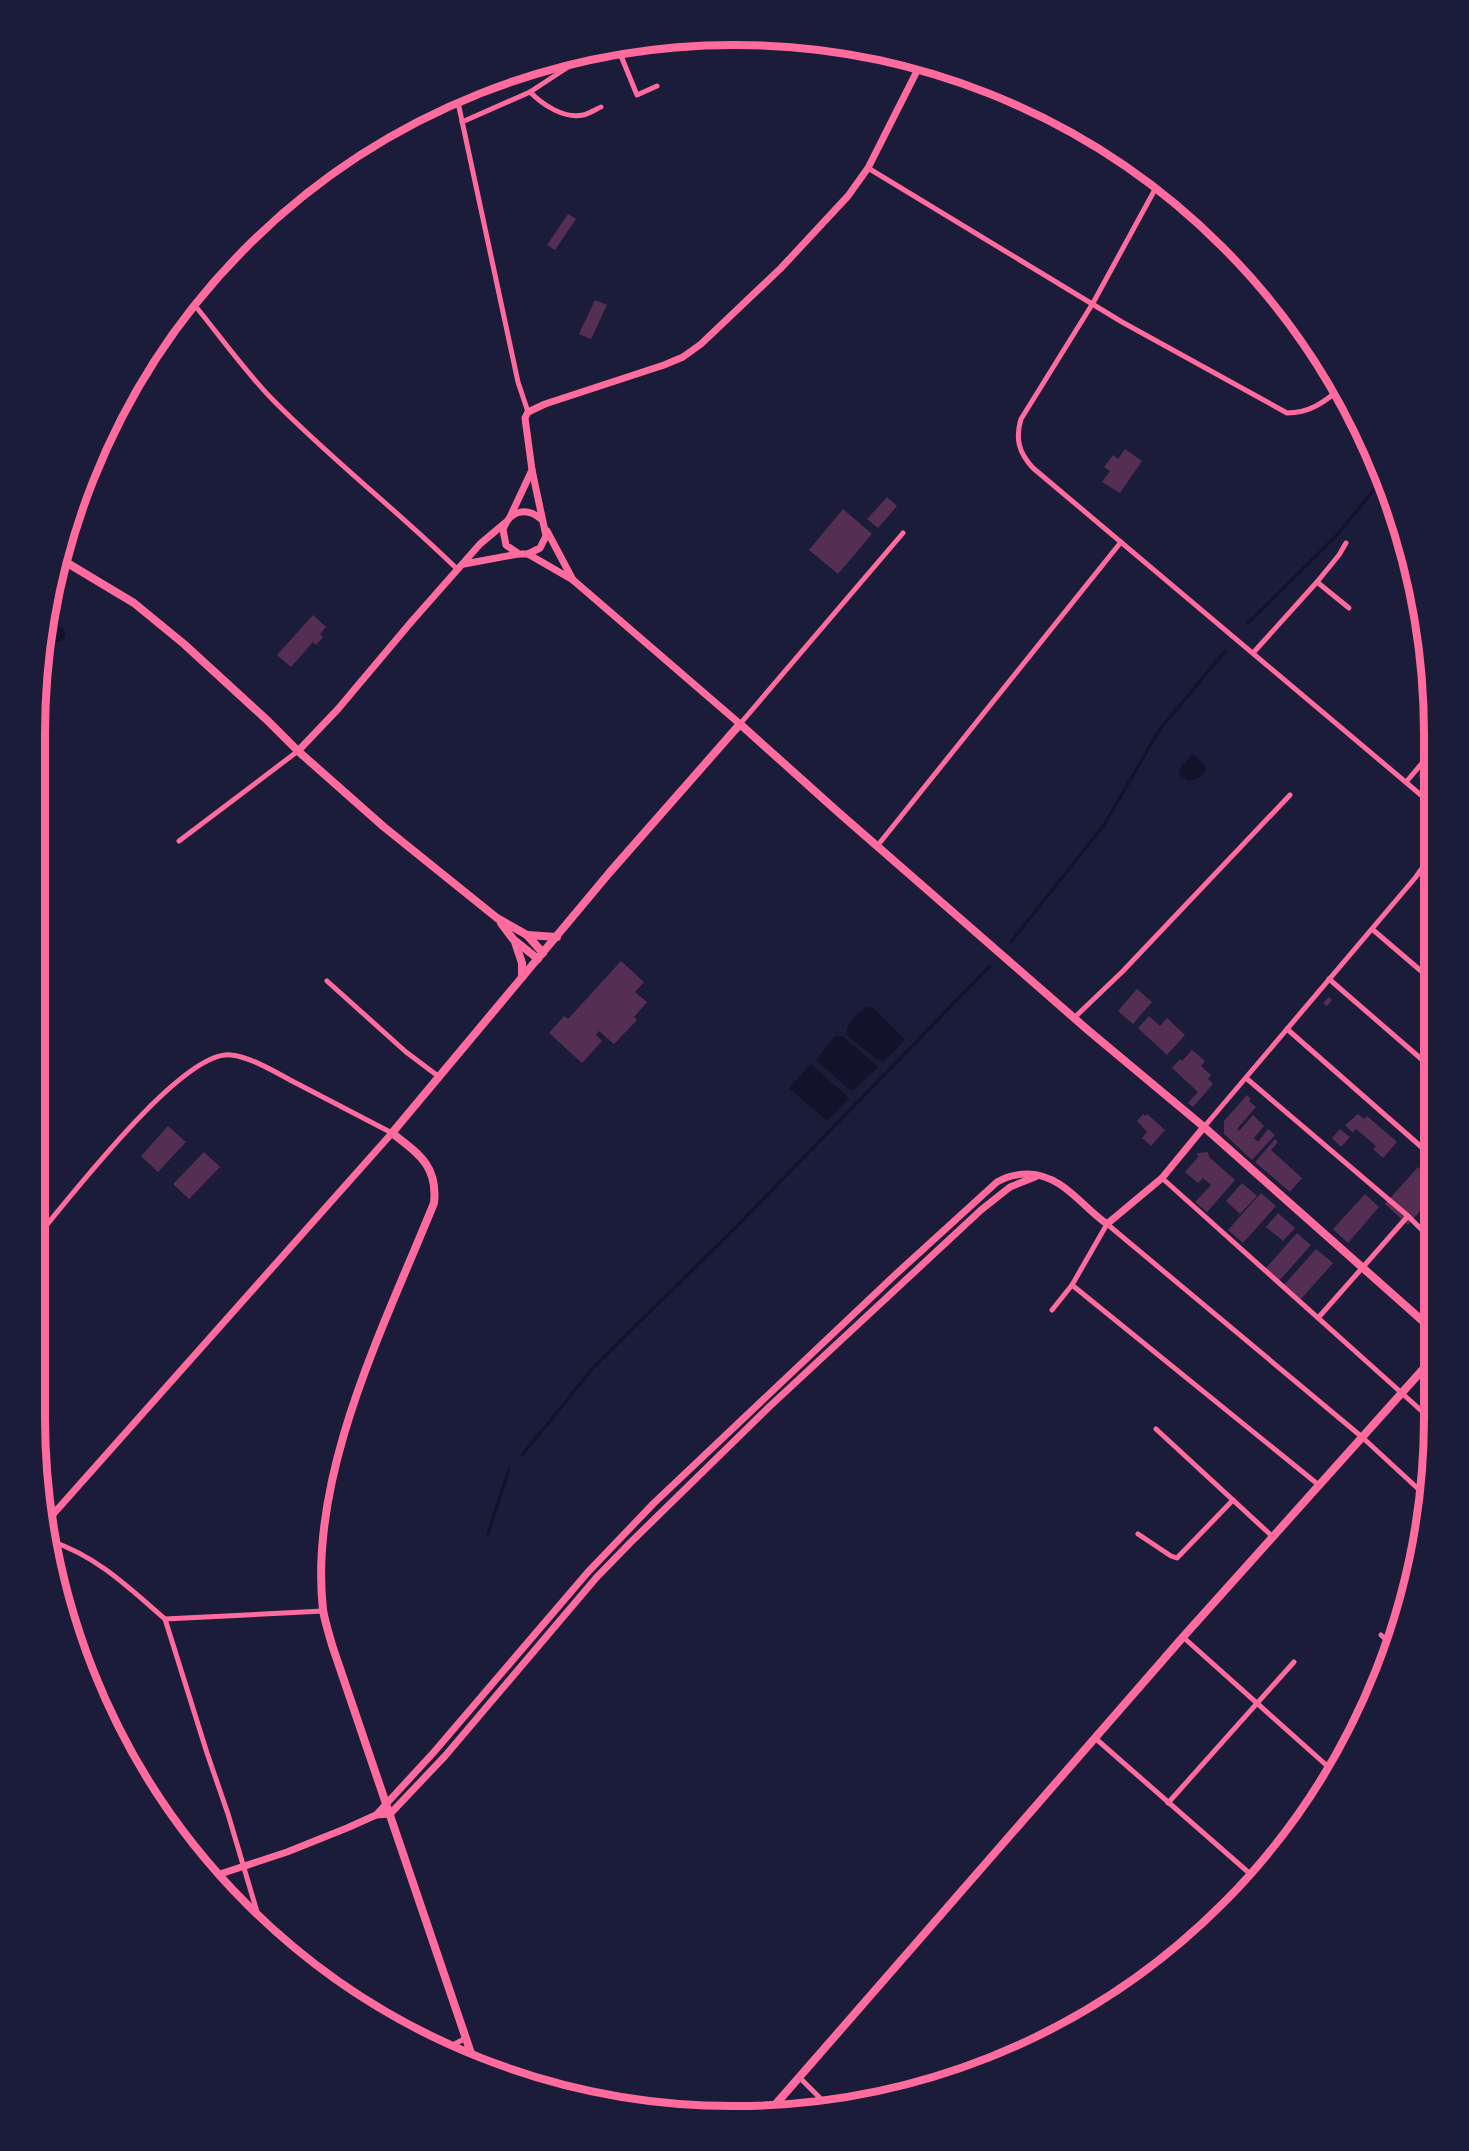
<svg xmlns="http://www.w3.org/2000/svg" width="1469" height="2151" viewBox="0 0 1469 2151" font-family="Literata,serif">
<rect width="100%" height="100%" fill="#1b1b3a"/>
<g fill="#12122b">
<circle cx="57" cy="634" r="8"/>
<polygon points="1193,754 1202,762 1207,770 1199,778 1189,781 1178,774 1182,765"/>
<path d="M 868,1007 L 873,1008 L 904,1039 L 903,1042 L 883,1062 L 879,1061 L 848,1036 C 843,1025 858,1011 868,1007 Z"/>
<polygon points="838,1036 842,1036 876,1065 877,1068 854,1090 850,1090 816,1060 834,1037"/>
<polygon points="812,1065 847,1096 848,1099 829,1119 826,1120 789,1088 809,1066"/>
</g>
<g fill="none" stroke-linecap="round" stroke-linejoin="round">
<g stroke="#12122b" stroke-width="3">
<polyline points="1248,623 1336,536 1381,481"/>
<polyline points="1011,942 1104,825 1160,729 1225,651"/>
<polyline points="522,1455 593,1368 737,1226 990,966"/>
<polyline points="488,1534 509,1469"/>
</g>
</g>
<g fill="#542f53">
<polygon points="568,214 576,219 555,250 547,245"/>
<polygon points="595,300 607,305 591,339 579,334"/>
<polygon points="1125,449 1142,461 1120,493 1102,482 1110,471 1104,467 1113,455 1118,459"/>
<polygon points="887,497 897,506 878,528 867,519"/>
<polygon points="843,509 872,534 838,574 809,550"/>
<polygon points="313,615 326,627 320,634 323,637 316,645 313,642 291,667 277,655"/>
<polygon points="1432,760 1434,762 1434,791 1418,776"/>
<polygon points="621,961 644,982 635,992 647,1002 634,1017 637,1020 614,1044 599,1031 596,1035 602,1041 582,1063 549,1033 564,1016 568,1019"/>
<polygon points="1137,989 1152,1002 1133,1024 1118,1011"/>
<polygon points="1329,997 1332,1000 1327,1006 1323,1003"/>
<polygon points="1149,1016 1160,1026 1167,1018 1185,1035 1167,1055 1138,1028"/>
<polygon points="1192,1050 1205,1061 1201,1066 1211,1075 1208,1079 1213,1084 1193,1107 1188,1103 1198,1092 1172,1068 1180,1059 1182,1061"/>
<polygon points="1247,1095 1251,1099 1249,1101 1256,1107 1237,1129 1239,1131 1253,1115 1264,1126 1254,1138 1258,1142 1268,1129 1275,1135 1252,1160 1224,1134 1224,1121"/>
<polygon points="1143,1114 1145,1116 1147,1114 1165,1130 1151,1146 1142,1138 1147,1132 1137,1121"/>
<polygon points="1358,1114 1364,1119 1367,1116 1397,1142 1383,1158 1373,1149 1376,1146 1356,1129 1353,1133 1345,1125"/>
<polygon points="168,1126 186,1142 158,1172 141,1156"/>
<polygon points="1340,1129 1350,1137 1341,1147 1332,1138"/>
<polygon points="1275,1139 1278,1142 1271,1150 1302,1178 1290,1192 1255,1162"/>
<polygon points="204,1152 220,1167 189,1199 173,1184"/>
<polygon points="1208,1152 1209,1157 1235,1180 1207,1212 1195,1202 1211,1185 1203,1178 1198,1183 1185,1172 1198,1157 1197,1153"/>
<polygon points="1418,1167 1434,1181 1434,1195 1408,1225 1385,1204"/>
<polygon points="1242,1183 1257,1196 1240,1214 1226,1201"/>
<polygon points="1261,1193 1276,1206 1243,1243 1228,1230"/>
<polygon points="1365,1194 1379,1207 1348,1243 1333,1229"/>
<polygon points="1278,1213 1295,1228 1283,1241 1266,1227"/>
<polygon points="1297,1233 1311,1245 1279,1281 1265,1269"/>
<polygon points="1316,1249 1333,1263 1301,1299 1284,1285"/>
</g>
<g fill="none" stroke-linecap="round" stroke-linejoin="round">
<g stroke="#ff6b9d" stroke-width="5">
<polyline points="617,46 637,95 657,86"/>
<path d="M 530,92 C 543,105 564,119 583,115 C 589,114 596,109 601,107"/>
<polyline points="456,93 518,382 528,412"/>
<polyline points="462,122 530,92 597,48"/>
<path d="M 868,168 L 1122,322 L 1287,413 C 1309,413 1323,403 1340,389"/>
<path d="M 1159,182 L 1093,303 L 1021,419 C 1015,439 1019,453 1033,468 L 1434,806"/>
<path d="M 192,302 C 218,333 245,372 274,401 C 332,460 398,511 457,569"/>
<polyline points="1317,582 1349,608"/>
<polyline points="1253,653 1317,582 1339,555 1346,543"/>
<polyline points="740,724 903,533"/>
<polyline points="1407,781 1434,749"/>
<polyline points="179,841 298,751"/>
<polyline points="878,845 1121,542"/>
<polyline points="1372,929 1434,982"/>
<polyline points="1329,979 1434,1070"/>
<polyline points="327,981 406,1052 438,1076"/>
<polyline points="1074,1018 1123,971 1290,795"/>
<polyline points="1287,1029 1434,1158"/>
<polyline points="1246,1078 1408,1216 1434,1242"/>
<polyline points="1204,1127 1415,878 1434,852"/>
<polyline points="1162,1178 1434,1422"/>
<path d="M 34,1240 C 67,1202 182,1049 231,1055 C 251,1057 277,1073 294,1082 C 327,1099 359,1116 392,1133"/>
<polyline points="1072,1285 1320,1486"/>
<polyline points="1052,1310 1072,1285 1107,1224 1362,1437 1427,1497"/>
<polyline points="1318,1318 1408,1216"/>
<polyline points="1156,1429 1273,1537"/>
<polyline points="1138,1534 1171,1556 1177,1558 1233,1500"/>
<path d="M 51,1541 C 98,1557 128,1587 165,1619 L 323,1611"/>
<polyline points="165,1619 207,1753 228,1814 263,1932"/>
<polyline points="1381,1635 1393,1646"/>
<polyline points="1183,1637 1334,1772"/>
<polyline points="1095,1738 1256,1879"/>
<polyline points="1168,1803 1294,1662"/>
<polyline points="441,2051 466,2038"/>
<polyline points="799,2077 829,2107"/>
</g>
<g stroke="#ff6b9d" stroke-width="7">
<polyline points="510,517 532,470"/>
<path d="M 541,519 C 526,506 509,511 503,530 L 506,545 L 519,554 L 528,554 L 540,548 L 546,536 L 532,470 L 525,418 L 528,412 L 545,404 L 664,365 L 683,357 L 701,344 L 781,268 L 848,196 L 868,168 L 921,63"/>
<polyline points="547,531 573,580"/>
<polyline points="528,554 573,580 740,724"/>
<polyline points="464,564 518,554"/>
<polyline points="298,751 338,709 412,621 480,544 505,523"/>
<polyline points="48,1520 392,1133"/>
<path d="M 376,1815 L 434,1752 L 588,1572 L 654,1503 L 896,1274 L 997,1182 C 1007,1176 1017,1174 1028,1174 C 1063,1175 1081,1206 1107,1224 L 1162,1178 L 1204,1127"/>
<polyline points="214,1876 287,1852 347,1828 376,1815 390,1814 445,1756 596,1578 630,1543 769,1407 981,1210 1010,1187 1035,1177"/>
</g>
<polyline stroke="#ff6b9d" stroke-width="8" points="768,2113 1183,1637 1434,1357"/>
<g stroke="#ff6b9d" stroke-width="8">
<polyline points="59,558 134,603 184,644 268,721 298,751 384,827 497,918 527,935 543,953"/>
<polyline points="501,923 513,939 538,959"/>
<polyline points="527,935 557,937"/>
<polyline points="515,942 522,963 522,977"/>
<path d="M 475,2065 L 332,1645 C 329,1634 325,1622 323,1610 C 308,1474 384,1327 434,1203 C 438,1166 419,1154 392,1133 L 610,872 L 740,724 L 838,812 L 1089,1031 L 1204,1127 L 1434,1331"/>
</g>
</g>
<path d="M0 0H1469V2151H0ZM734 45H735A689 689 0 0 1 1424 734V1417A689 689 0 0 1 735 2106H734A689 689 0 0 1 45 1417V734A689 689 0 0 1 734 45Z" fill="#1b1b3a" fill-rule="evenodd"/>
<path fill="none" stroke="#ff6b9d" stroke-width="8" d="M734 45H735A689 689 0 0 1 1424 734V1417A689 689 0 0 1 735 2106H734A689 689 0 0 1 45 1417V734A689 689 0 0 1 734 45Z"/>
</svg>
